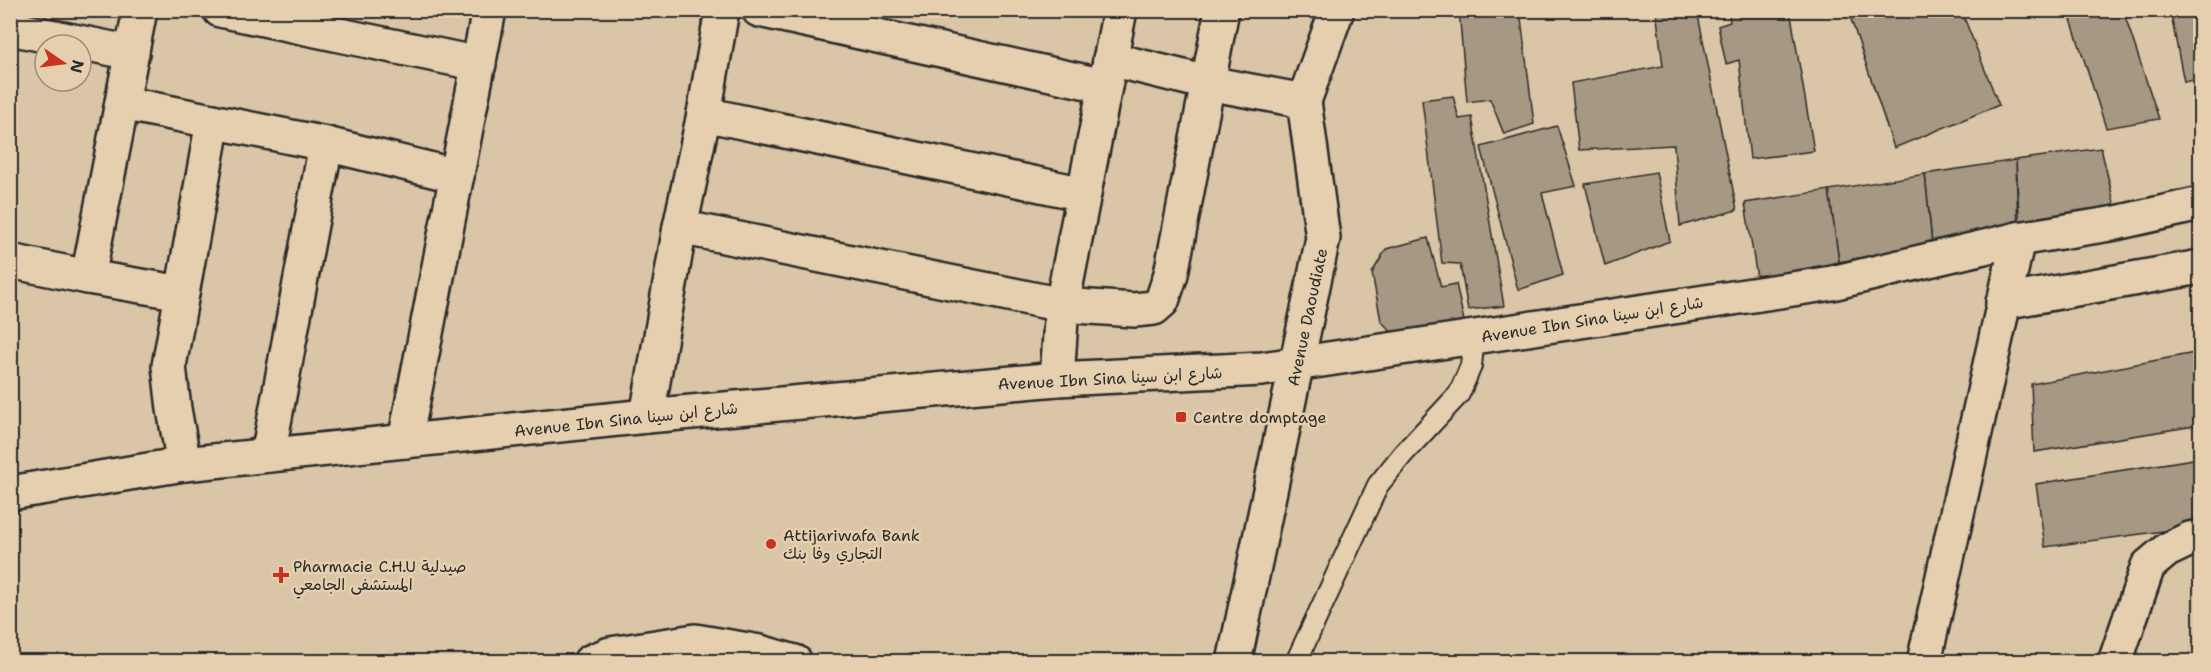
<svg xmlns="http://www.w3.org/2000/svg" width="2211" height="672" viewBox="0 0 2211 672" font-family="'Shantell Sans','Playpen Sans Arabic',sans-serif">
<rect width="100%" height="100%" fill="#dac5a6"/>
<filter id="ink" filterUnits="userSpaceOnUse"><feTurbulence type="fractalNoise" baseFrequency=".0167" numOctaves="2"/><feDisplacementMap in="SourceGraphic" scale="12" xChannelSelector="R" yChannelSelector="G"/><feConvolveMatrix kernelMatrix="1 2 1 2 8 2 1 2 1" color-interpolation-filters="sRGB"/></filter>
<g filter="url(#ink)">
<g fill="#a69882" stroke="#2b2b2b" stroke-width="1.5">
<polygon points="1459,10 1520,10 1534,124 1504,134 1490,99 1467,102"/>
<polygon points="1656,10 1697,10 1737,210 1680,226 1674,145 1579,150 1571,83 1663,66"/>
<polygon points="1728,10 1790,10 1814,151 1750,159 1739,60 1726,64 1718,26 1730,22"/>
<polygon points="1848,10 1961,10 1999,105 1894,148"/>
<polygon points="2068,10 2123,10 2159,119 2106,128"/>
<polygon points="2170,10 2200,10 2200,79 2184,82"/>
<polygon points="1453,96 1459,119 1472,117 1504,306 1468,310 1460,264 1442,263 1422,100"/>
<polygon points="1557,126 1576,186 1542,193 1563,275 1518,290 1481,147"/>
<polygon points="2101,148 2116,211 2020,232 2016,160"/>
<polygon points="2016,160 2018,232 1932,244 1925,174"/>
<polygon points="1656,172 1670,241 1605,266 1585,184"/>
<polygon points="1925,174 1932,244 1839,262 1829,190"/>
<polygon points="1829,190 1839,262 1757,278 1745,203"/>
<polygon points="1428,238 1441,287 1456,284 1464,321 1400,341 1381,321 1372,273 1386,249"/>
<polygon points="2200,352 2200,425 2034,452 2031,384"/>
<polygon points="2200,458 2200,526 2045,547 2036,484"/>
</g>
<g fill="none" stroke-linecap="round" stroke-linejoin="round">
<g stroke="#2b2b2b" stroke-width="24">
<polyline id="lane" points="1296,662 1378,485 1403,454 1459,394 1471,366 1474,337"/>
</g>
<g stroke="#2b2b2b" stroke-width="38">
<g id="street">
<polyline points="220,10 479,64"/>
<polyline points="759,10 1105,86"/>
<polyline points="10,28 132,53"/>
<polyline points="1110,59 1208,83 1304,101"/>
<polyline points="122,103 326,144 457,176"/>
<polyline points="704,114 1084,194"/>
<polyline points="680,227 1062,305 1134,310 1154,308 1162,301 1171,274 1222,10"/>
<polyline points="10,261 88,277 182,293"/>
<polyline points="88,277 140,10"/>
<polyline points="2003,302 2200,267"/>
<polyline points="1057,379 1062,305 1120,10"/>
<polyline points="647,416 680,227 704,114 722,10"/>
<polyline points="405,441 489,10"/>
<polyline points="268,455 326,144"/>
<polyline points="184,464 174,409 169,366 213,121"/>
<polyline points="590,662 610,654 695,641 760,652 795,662"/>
<polyline points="1924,662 2018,239"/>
<polyline points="2115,662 2148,566 2167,550 2190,539 2200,537"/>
</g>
</g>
<g stroke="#2b2b2b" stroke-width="38">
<g id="secondary">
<polyline points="10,493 184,464 647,416 1057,379 1262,369 1832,283 2018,239 2116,223 2200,204"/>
<polyline points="1234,662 1323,238 1304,101 1337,10"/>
</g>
</g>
<use href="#lane" stroke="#e5cfae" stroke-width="20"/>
<use href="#street" stroke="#e5cfae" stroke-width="33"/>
<use href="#secondary" stroke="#e5cfae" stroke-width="33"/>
</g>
</g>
<g fill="#c8321e" stroke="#e5cfae" stroke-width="2">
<rect x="1175" y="411" width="12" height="12" rx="3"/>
<circle cx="771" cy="544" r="6"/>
<path d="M278 566h6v6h6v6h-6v6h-6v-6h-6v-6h6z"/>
</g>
<g text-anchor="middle" stroke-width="5" stroke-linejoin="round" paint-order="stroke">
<g font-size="16" fill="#2b2b2b" stroke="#e5cfae">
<text transform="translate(1307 317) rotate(-78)" y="6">Avenue Daoudiate</text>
<text transform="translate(1592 319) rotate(-9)" y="6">Avenue Ibn Sina شارع ابن سينا</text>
<text transform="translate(1110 378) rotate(-3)" y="6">Avenue Ibn Sina شارع ابن سينا</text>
<text transform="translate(626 419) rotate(-6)" y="6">Avenue Ibn Sina شارع ابن سينا</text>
</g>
<g font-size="16" fill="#2b2b2b" stroke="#e5cfae" text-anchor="start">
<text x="1193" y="423">Centre domptage</text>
<text x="783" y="541">Attijariwafa Bank<tspan x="783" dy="18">التجاري وفا بنك</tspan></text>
<text x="293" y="572">Pharmacie C.H.U صيدلية<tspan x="293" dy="18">المستشفى الجامعي</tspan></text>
</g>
</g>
<rect width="2211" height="672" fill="none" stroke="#e5cfae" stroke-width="36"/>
<rect x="18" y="18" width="2175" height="636" fill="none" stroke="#2b2b2b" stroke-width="2" filter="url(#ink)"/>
<g transform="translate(63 63) rotate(104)"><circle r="28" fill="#e5cfae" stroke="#9b8d7a" stroke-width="1.5"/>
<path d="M0-4.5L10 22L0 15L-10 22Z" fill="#c8321e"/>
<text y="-9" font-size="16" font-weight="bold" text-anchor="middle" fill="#2b2b2b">N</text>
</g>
</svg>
